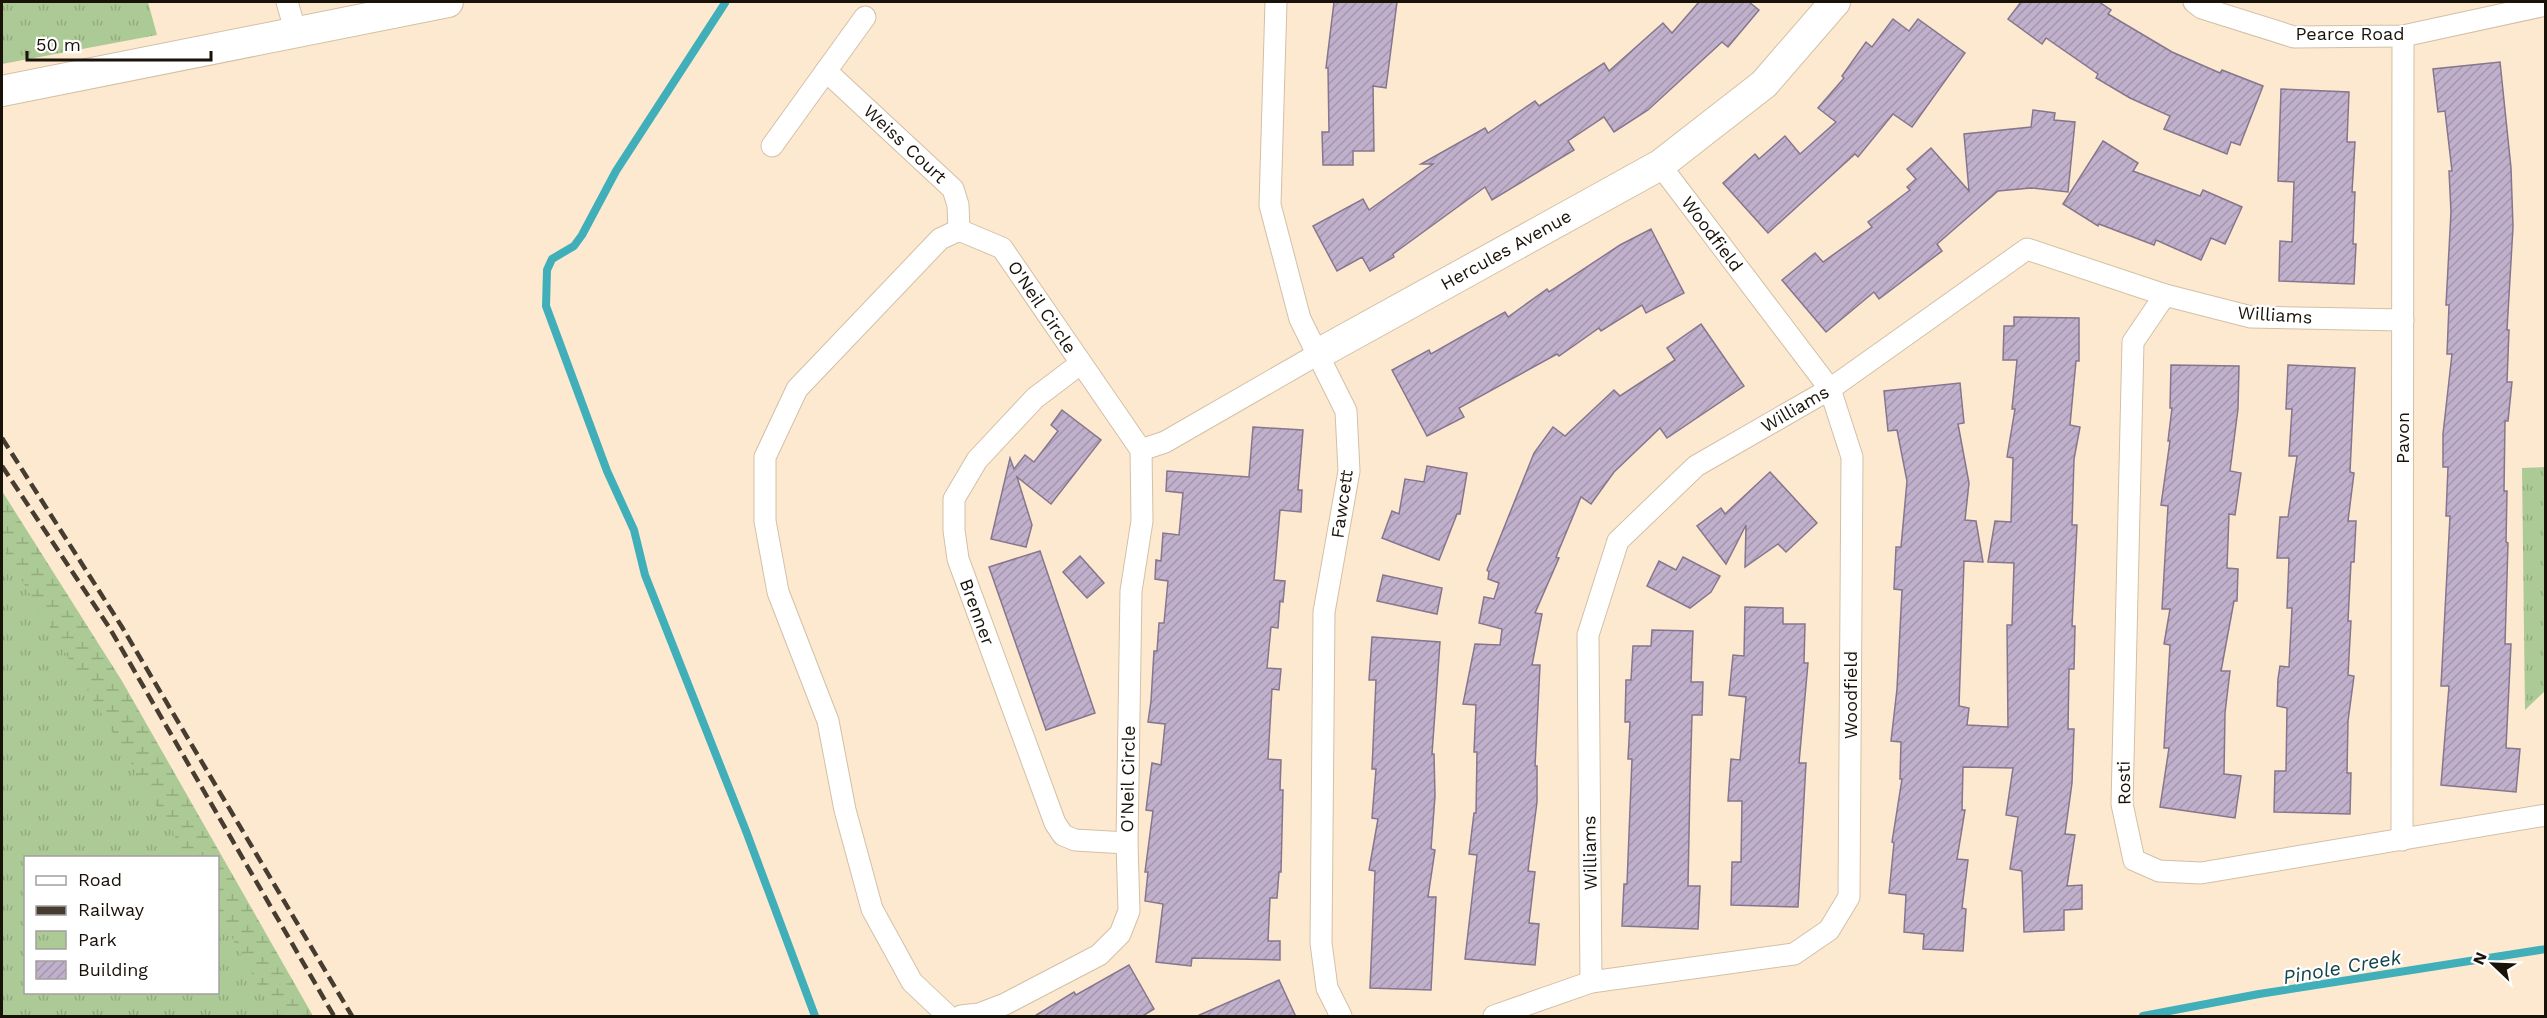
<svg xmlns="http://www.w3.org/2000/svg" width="2547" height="1018" viewBox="0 0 2547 1018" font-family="'Work Sans',sans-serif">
<defs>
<pattern id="wetland-marsh" width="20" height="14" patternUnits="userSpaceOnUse" patternTransform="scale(1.5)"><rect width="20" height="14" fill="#acca95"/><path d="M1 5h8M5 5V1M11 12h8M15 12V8" fill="none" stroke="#93ac7f"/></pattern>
<pattern id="park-tufts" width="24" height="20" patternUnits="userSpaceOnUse" patternTransform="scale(1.5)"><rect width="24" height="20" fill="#acca95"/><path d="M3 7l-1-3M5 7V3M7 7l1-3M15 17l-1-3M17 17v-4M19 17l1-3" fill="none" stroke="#93ac7f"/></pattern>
<pattern id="building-hatch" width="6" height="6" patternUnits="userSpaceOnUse" patternTransform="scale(1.5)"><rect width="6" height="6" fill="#c0b0cb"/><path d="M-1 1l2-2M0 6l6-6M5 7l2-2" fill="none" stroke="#a496ad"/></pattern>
</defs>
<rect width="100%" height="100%" fill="#fde9cf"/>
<path fill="url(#wetland-marsh)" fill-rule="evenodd" d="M 2,491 L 122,681 L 313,1016 L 2,1016 ZM 26,858 L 218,858 L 218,992 L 26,992 Z"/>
<g fill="url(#park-tufts)">
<polygon points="2,2 148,2 157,35 2,64"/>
<polygon points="2545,467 2545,691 2525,710 2522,468"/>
<polygon points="2,547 187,857 26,858 26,992 218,992 218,912 275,1016 2,1016"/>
</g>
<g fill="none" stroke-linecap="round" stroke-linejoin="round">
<g stroke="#40afb9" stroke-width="8">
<polyline points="725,3 616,171 582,235 574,246 552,259 547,270 546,306 607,471 634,530 645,575 746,831 815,1016"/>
<polyline points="2143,1016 2259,994 2546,949"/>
</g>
</g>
<g fill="url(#building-hatch)" stroke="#85768e" stroke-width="1.5">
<polygon points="1334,2 1397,2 1386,88 1373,86 1374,151 1353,151 1353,165 1323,165 1322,132 1329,132 1328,68 1326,68"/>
<polygon points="1699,2 1749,2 1759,10 1728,47 1722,42 1648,110 1614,132 1604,117 1568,141 1574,150 1492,200 1485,187 1393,254 1394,257 1370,271 1362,257 1337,271 1313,226 1363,199 1369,210 1433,164 1421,164 1485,128 1488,133 1535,101 1539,106 1604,63 1609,71 1663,23 1672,33"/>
<polygon points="2021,2 2099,2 2111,10 2108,14 2172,52 2220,73 2222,70 2263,86 2240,145 2231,142 2227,154 2164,129 2170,116 2130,98 2096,78 2098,74 2046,38 2042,44 2008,19"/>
<polygon points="1893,19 1909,31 1918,19 1965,53 1912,127 1893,114 1858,157 1855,154 1768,233 1723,183 1755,154 1759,159 1785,136 1800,154 1836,122 1818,108 1844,78 1842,76 1866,42 1872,47"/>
<polygon points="2500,62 2511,168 2513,227 2507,330 2509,330 2507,382 2512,382 2508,421 2505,421 2504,491 2507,491 2506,542 2508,543 2505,644 2511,644 2506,748 2520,749 2516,792 2441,785 2449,686 2441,686 2450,516 2446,516 2448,467 2443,467 2443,434 2452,354 2447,354 2449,305 2446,305 2451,212 2449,171 2452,171 2445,111 2438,112 2433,69"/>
<polygon points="2281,89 2349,92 2347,142 2355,142 2352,192 2355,192 2353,244 2356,244 2354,284 2279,281 2280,241 2292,242 2294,182 2278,181"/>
<polygon points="2033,110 2055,113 2054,120 2075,122 2068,192 2031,188 1998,191 1937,244 1942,251 1879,299 1874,292 1826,332 1782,280 1815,253 1823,262 1872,227 1868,222 1910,190 1907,187 1916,179 1907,169 1931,148 1969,191 1964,134 2031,127"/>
<polygon points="2103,141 2138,163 2133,171 2200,196 2203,190 2242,207 2225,244 2211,238 2201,260 2156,240 2154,245 2099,224 2098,226 2063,204"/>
<polygon points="1651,229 1684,293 1646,313 1642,305 1601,331 1599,328 1559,356 1557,354 1459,408 1464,417 1427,436 1392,370 1429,350 1431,354 1505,312 1508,317 1547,289 1549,292 1620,245"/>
<polygon points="2014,317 2079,318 2079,361 2076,361 2070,425 2080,427 2074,459 2072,525 2077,525 2072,626 2075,626 2074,669 2069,669 2068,729 2074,729 2072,783 2065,834 2075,835 2067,886 2082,885 2082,909 2064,910 2064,930 2024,932 2022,871 2010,869 2018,817 2006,815 2013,768 1963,767 1962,810 1965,810 1957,859 1968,860 1962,908 1966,909 1963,951 1923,949 1924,934 1904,932 1906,895 1889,893 1894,843 1892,842 1902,779 1900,779 1901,742 1891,741 1897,689 1902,590 1894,589 1896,547 1901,547 1907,481 1897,430 1888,431 1884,391 1960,383 1964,423 1958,424 1969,483 1965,520 1976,521 1983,562 1964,561 1959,706 1969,708 1967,725 2008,727 2007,625 2012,625 2014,563 1988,562 1995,521 2011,522 2013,458 2007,457 2015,409 2012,409 2017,360 2003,360 2004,326 2014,326"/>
<polygon points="1701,324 1744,386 1667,438 1660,428 1614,472 1591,504 1581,497 1556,557 1559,558 1535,613 1542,614 1532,665 1540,665 1535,766 1537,766 1537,802 1528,871 1535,872 1529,923 1539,924 1535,965 1465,959 1477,855 1469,854 1474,813 1476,813 1477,752 1474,752 1476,705 1463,704 1475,644 1500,645 1502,629 1479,623 1484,597 1494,599 1499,583 1488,579 1489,572 1487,570 1534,453 1553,427 1565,436 1614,390 1620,396 1675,360 1667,348"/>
<polygon points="2171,365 2239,366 2238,409 2230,471 2241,473 2235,515 2229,514 2227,568 2238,569 2237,601 2234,601 2221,671 2230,671 2225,713 2224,774 2241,776 2235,818 2160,807 2169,748 2164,748 2170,645 2164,644 2170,609 2162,609 2168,506 2161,505 2170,441 2168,441 2172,408 2170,408"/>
<polygon points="2288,365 2355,368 2350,472 2354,473 2348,521 2356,521 2354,562 2351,562 2348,621 2351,621 2348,675 2354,676 2348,721 2347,773 2351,773 2350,814 2274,812 2275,771 2286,771 2287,708 2277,706 2278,679 2280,666 2289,667 2292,608 2287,608 2289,558 2277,558 2280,517 2288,517 2297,456 2289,456 2292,409 2286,409"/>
<polygon points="1062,410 1101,440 1051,504 1017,477 1032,525 1026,547 991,539 1010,458 1014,469 1025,455 1034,462 1058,431 1051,425"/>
<polygon points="1253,427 1303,430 1298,490 1302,490 1301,512 1280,510 1274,580 1285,581 1283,602 1280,601 1278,628 1271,627 1267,668 1281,669 1279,690 1272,689 1268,759 1281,760 1280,790 1283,790 1281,872 1279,872 1277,898 1270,898 1268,941 1280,941 1280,960 1192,958 1191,966 1156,962 1163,904 1145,901 1148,872 1145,872 1153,811 1146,810 1152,763 1161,765 1165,724 1148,722 1151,701 1154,651 1157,651 1159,623 1164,623 1168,581 1155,579 1156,560 1161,561 1163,533 1179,535 1183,493 1166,491 1167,471 1249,477"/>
<polygon points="1427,466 1467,473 1460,514 1457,514 1439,560 1382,538 1392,511 1399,514 1405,479 1424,482"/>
<polygon points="1770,472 1817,523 1786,552 1778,544 1745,567 1746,525 1726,564 1697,526 1721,508 1725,514"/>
<polygon points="1040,551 1095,713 1046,730 989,567"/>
<polygon points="1080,556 1104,583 1087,598 1063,572"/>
<polygon points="1683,557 1720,576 1711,592 1690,608 1647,586 1659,561 1676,570"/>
<polygon points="1383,575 1442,588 1437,614 1377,601"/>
<polygon points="1745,607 1783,608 1783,624 1805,624 1804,663 1808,663 1799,763 1806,763 1798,907 1731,905 1732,862 1741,862 1742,801 1728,801 1731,759 1740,760 1746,697 1729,695 1733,655 1744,656"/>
<polygon points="1652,630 1693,631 1691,682 1703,682 1702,715 1692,715 1690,784 1688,886 1700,886 1698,929 1622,926 1624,884 1627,884 1632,759 1628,759 1630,722 1625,722 1626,680 1631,680 1633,646 1651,646"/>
<polygon points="1372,637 1440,642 1432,754 1434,754 1435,796 1431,849 1435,850 1428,897 1436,897 1431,990 1370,988 1375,871 1369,870 1378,819 1372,818 1376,769 1372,769 1376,680 1369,680"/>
<polygon points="1129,965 1154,1009 1141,1017 1033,1017 1074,992 1076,995"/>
<polygon points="1279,980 1296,1017 1195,1017"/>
</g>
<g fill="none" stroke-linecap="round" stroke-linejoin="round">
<g stroke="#d2c0a7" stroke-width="23">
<g id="street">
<polyline points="287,2 296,33"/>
<polyline points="1276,2 1270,205 1300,319 1346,411 1349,471 1324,612 1321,943 1327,988 1341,1016"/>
<polyline points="2194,2 2202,8 2294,37 2403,36 2546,5"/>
<polyline points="826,71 953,189 958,205 959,230"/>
<polyline points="772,146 865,17"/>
<polyline points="2165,295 2133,342 2122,804 2134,860 2159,871 2201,873 2546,815"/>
<polyline points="1080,364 1035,398 977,460 954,499 954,530 958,559 1055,823 1063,835 1075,840 1127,843"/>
<polyline points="1141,450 1165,442 1318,354"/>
<polyline points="2402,840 2403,36"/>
<polyline points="1591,982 1588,635 1618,541 1696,466 1830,389 2027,249 2165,295 2251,317 2403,320"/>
<polyline points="948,1016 912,982 872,909 845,810 828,721 778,592 765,521 765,457 797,389 940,239 959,230 1002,248 1141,450 1142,521 1131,591 1127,843 1129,911 1120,934 1099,955 1005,1004 979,1014 961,1016"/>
<polyline points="1494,1016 1591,982 1794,954 1829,930 1849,897 1852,457 1830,389 1660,165"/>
</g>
</g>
<g stroke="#d2c0a7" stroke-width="32">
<g id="secondary">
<polyline points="2,91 448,2"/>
<polyline points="1318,354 1660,165 1764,84 1835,2"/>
</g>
</g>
<use href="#street" stroke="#fff" stroke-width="21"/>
<use href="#secondary" stroke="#fff" stroke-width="30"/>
<g stroke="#463c30" stroke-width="4.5" stroke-dasharray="12 6" stroke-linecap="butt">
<polyline points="2,438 122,627 352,1016"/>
<polyline points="2,466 109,627 334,1016"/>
</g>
</g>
<g text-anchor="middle" stroke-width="4.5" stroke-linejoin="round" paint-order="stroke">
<g font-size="18" fill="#191209" stroke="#fff">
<text x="2350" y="40">Pearce Road</text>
<text transform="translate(905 144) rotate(43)" y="6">Weiss Court</text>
<text transform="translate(1712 234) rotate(53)" y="6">Woodfield</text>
<text transform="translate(1506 250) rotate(-29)" y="6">Hercules Avenue</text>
<text transform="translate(1042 307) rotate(56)" y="6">O'Neil Circle</text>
<text transform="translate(2275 315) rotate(4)" y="6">Williams</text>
<text transform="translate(1795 409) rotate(-30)" y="6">Williams</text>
<text transform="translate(2403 438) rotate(-90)" y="6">Pavon</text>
<text transform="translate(1342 504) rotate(-82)" y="6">Fawcett</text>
<text transform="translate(977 612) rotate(70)" y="6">Brenner</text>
<text transform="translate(1851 695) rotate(-90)" y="6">Woodfield</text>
<text transform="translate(1128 779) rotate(-89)" y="6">O'Neil Circle</text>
<text transform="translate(2124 783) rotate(-91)" y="6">Rosti</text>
<text transform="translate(1590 853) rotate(-91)" y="6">Williams</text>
</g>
<g font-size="20" font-style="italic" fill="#14454a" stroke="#fff">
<text transform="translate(2342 967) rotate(-10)" y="7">Pinole Creek</text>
</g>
</g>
<rect width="2547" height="1018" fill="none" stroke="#191209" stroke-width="6"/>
<rect x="24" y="856" width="195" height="138" fill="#ffffff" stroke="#a3a09d" stroke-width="1.5"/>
<rect x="36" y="876" width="30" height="9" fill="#ffffff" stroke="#a3a09d" stroke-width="1.5"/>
<text x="78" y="886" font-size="18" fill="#191209">Road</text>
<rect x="36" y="906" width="30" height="9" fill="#463c30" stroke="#a3a09d" stroke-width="1.5"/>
<text x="78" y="916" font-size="18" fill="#191209">Railway</text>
<rect x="36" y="931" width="30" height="18" fill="url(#park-tufts)" stroke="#a3a09d" stroke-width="1.5"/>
<text x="78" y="946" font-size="18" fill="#191209">Park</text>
<rect x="36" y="961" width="30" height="18" fill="url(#building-hatch)" stroke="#a3a09d" stroke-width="1.5"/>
<text x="78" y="976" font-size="18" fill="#191209">Building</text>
<g transform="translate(2493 964) rotate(293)" stroke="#ffffff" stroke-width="4.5" paint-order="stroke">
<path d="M0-4.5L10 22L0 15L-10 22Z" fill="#191209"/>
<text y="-9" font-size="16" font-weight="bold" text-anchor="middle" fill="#191209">N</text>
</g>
<path d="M27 51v9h184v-9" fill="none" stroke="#191209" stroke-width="3"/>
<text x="36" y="51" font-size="18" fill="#191209" stroke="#ffffff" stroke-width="4.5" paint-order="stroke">50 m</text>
</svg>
